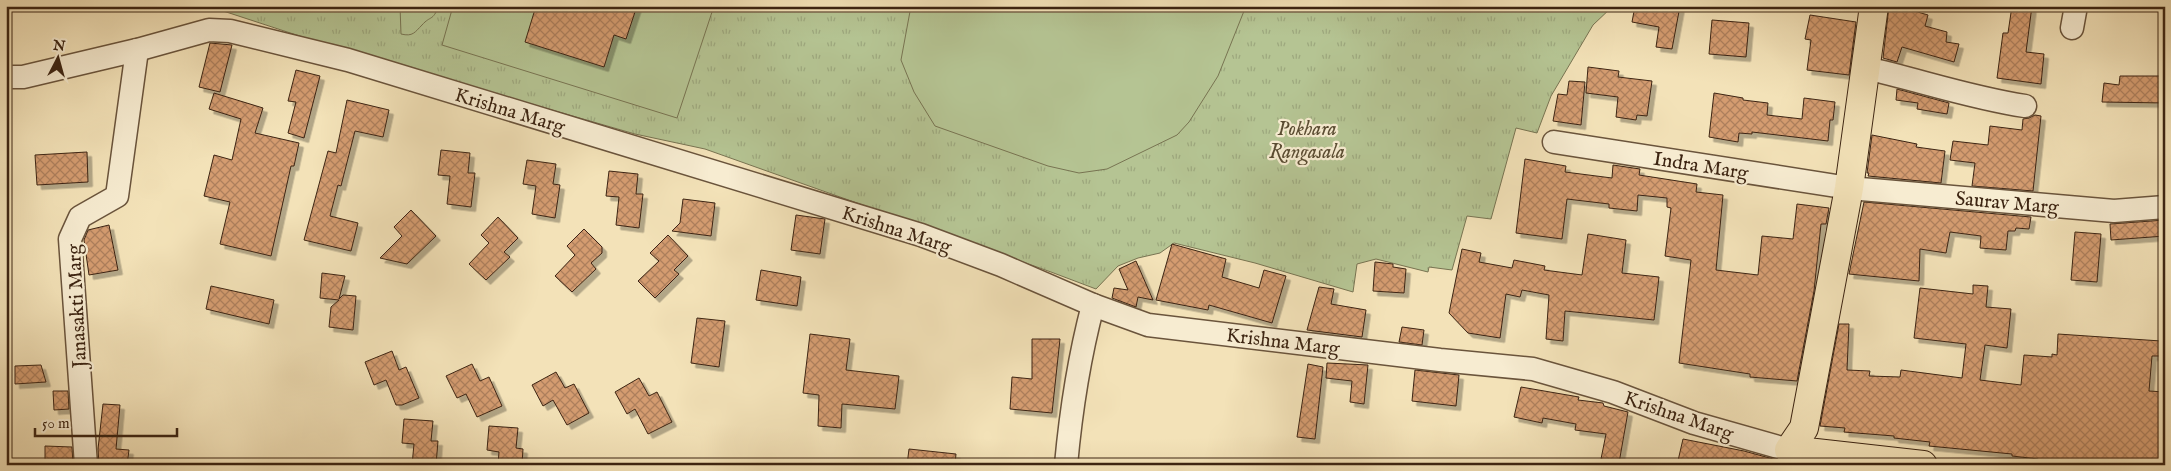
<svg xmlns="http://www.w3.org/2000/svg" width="2171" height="471" viewBox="0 0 2171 471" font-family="'IM FELL English',serif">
<defs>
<pattern id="park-tufts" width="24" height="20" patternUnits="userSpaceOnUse" patternTransform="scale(1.25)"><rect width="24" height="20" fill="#b5c493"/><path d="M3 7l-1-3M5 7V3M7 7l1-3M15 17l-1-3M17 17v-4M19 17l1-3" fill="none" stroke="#9da87e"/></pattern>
<pattern id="building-cross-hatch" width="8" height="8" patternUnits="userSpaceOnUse" patternTransform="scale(1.25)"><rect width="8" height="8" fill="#d49c70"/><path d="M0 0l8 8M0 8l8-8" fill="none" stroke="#ad7f5b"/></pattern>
<filter id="shadow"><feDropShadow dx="4.5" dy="4.5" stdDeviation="0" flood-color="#0004"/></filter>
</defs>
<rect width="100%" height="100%" fill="#f3e2b8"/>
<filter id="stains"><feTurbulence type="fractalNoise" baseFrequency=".004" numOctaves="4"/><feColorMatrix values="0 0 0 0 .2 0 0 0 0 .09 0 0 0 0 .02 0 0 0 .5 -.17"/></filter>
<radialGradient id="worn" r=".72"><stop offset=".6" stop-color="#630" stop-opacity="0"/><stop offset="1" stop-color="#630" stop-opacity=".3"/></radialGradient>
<polygon fill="url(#park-tufts)" stroke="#787452" points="208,6 1613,6 1593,25 1551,96 1537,133 1516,128 1491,219 1467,216 1452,270 1429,267 1428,272 1376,259 1357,264 1353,292 1255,263 1174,243 1160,253 1138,258 1118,266 1096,289 1051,272 705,149 635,134 330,46"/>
<g fill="#b5c493" stroke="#787452">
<path d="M 400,6 L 439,6 C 432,22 431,15 422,25 C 415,32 413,37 401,34 Z"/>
<polygon points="453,6 714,6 677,118 442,45"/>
<polygon points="911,6 1246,6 1218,76 1189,122 1177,135 1107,169 1079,173 1048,166 935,126 914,92 901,60"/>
</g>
<g fill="url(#building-cross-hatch)" stroke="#3c2412" filter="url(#shadow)">
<polygon points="536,6 637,6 626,39 614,35 604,67 525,42"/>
<polygon points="1635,6 1680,6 1672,49 1656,47 1659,27 1632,22"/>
<polygon points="1889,6 1897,6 1928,15 1925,26 1947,32 1946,42 1959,44 1954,62 1902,47 1897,62 1883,58"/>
<polygon points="2012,6 2032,6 2026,52 2044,54 2041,84 1997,78 2003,33 2008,33"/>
<polygon points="1810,15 1856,22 1849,75 1807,70 1811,40 1805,39"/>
<polygon points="1712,20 1749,23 1746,57 1709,54"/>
<polygon points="210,43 232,45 220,92 199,87"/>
<polygon points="1588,67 1619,71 1618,77 1652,81 1647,116 1637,115 1636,120 1616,117 1618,97 1586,93"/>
<polygon points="296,70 320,76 304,138 288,133 296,102 288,101"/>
<polygon points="2120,76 2165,76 2165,103 2102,102 2104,83 2119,85"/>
<polygon points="1569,81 1585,82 1581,125 1553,121 1558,94 1567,95"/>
<polygon points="1897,89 1949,103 1947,114 1917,109 1918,103 1896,100"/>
<polygon points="214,93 263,108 255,133 299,143 294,166 291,166 271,256 220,244 230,202 204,196 214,155 232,160 241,119 209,109"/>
<polygon points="1714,93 1743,98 1743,100 1768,103 1767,115 1802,119 1804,98 1835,102 1833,120 1830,120 1828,141 1752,132 1752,134 1739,133 1738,142 1709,137"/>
<polygon points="347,100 389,110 383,137 355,131 341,186 338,185 330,216 358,223 351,251 304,240 328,151 336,153"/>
<polygon points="2035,115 2041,116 2033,191 1972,186 1975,163 1950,160 1953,141 1988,145 1990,126 2022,130 2023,119 2029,118"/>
<polygon points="1872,135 1917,144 1916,147 1945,151 1941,183 1868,176 1869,173 1867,173"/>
<polygon points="441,150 470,153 468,173 475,173 471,207 447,204 450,176 438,175"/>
<polygon points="87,152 88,182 37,185 35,155"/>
<polygon points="1525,159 1566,166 1565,172 1612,178 1613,165 1640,169 1639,175 1697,184 1696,192 1723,195 1716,270 1758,275 1762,236 1793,239 1797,204 1829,208 1826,224 1821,224 1814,291 1797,381 1750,377 1750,374 1679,363 1691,260 1665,256 1671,208 1667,207 1667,198 1638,195 1637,211 1609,208 1609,204 1567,199 1562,239 1516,233"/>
<polygon points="527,160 556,164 553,184 560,185 555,218 532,214 536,186 523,184"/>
<polygon points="609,171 638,174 636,194 643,194 639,228 616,225 619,197 606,196"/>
<polygon points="683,199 715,203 711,236 672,231 680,223"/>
<polygon points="1864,202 2031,217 2029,229 2016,228 2015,231 2008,231 2006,250 1980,248 1981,236 1950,232 1946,253 1920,249 1919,281 1849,274"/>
<polygon points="411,210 436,236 407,264 380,258 402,236 394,227"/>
<polygon points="796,215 825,219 820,254 791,250"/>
<polygon points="498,217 518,238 504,252 510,257 486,280 469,264 489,243 481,235"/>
<polygon points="2165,220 2165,236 2111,240 2110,224"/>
<polygon points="109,225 118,270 89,275 84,240 88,230"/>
<polygon points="584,229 602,247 602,253 591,263 596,269 572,292 555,276 575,255 567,246"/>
<polygon points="2075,232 2101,234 2097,282 2071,280"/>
<polygon points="1588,234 1626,240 1622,273 1659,277 1654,320 1565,311 1563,341 1546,339 1549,295 1522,290 1520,297 1506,294 1500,338 1468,333 1449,313 1462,249 1481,253 1479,262 1512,268 1514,260 1545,266 1544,270 1582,275"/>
<polygon points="668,235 688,256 674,270 679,274 655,298 638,281 659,261 650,253"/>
<polygon points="1172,244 1226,259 1222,277 1259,288 1264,270 1286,276 1272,323 1209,305 1208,310 1156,300"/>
<polygon points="1136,261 1153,300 1138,297 1136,307 1112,298 1114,288 1128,290 1119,269"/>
<polygon points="1375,262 1393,264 1393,267 1406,269 1404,293 1373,291"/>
<polygon points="761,270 801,277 797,306 756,300"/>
<polygon points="322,273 345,276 339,299 343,295 356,296 353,330 329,327 331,307 339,300 320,298"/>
<polygon points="1973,285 1988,286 1986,307 2011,309 2007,348 1985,345 1980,380 2021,385 2024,355 2052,357 2052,354 2057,355 2058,334 2161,341 2160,356 2152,356 2149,391 2165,392 2165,465 2083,465 2037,460 2038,459 2012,456 2012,454 1929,446 1930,442 1894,438 1894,436 1844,432 1845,428 1820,426 1839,324 1849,324 1847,370 1870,371 1869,376 1900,377 1901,370 1962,378 1966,344 1914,338 1920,288 1973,294"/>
<polygon points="211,286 274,300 269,324 206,309"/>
<polygon points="1319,287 1334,289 1331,304 1366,310 1362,337 1307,330"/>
<polygon points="697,318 725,321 719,367 691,363"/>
<polygon points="1402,327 1424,330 1422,345 1399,342"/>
<polygon points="810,334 850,339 846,370 899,376 895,409 842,404 841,428 818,426 819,395 803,393"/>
<polygon points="1032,339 1060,339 1052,413 1010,409 1012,377 1032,379"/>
<polygon points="392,351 399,370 406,367 419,398 402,405 396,405 386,380 374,385 365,362"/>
<polygon points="1327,363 1368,365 1364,404 1350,402 1352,381 1326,378"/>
<polygon points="472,364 480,381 489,377 502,406 477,417 466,394 457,398 446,376"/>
<polygon points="1308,364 1323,367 1315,439 1297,437"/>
<polygon points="41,365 46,382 15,384 15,366"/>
<polygon points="1415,370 1459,375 1456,406 1412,401"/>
<polygon points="556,372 565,388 574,384 589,413 567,425 553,400 543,406 532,385"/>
<polygon points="639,378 649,396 657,392 672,422 648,434 635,409 627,414 615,392"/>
<polygon points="1521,387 1579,397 1578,400 1603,403 1604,406 1628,412 1619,463 1601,459 1606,434 1575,430 1576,424 1543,418 1542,423 1514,417"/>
<polygon points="53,391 68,391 69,409 54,410"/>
<polygon points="103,404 120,405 116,449 129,450 127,465 99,465 98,449"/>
<polygon points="404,419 433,421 431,441 438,441 436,465 412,465 414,444 402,443"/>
<polygon points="489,426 518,428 516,448 523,449 522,465 498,465 499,452 487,450"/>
<polygon points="1683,439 1744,451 1777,460 1777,465 1677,465"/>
<polygon points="45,446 72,447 73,465 45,465"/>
<polygon points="909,449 956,454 955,465 907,465"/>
</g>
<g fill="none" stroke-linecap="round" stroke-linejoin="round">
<g stroke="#6a543c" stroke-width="25">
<g id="minor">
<polyline points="2072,28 2076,6"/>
<path d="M 1866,68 C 1919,80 1971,98 2025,106"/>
<polyline points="6,77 23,77 137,50 209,30 230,31 348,60 921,235 1001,265 1093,305 1148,325 1440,360 1533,369 1613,392 1694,423 1789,450"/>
<polyline points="1554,142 1849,188 2114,211 2165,207"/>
<polyline points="86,465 70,239 80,217 117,196 137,50"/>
<path d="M 1066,465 C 1071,410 1079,358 1093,305"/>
</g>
</g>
<g stroke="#3c2412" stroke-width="30">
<polyline id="primary" points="1874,6 1849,188 1804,428 1789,450 1923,465"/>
</g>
<use href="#minor" stroke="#f7ecd1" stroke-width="22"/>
<use href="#primary" stroke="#f3e2b8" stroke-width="28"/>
</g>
<g text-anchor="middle" stroke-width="4.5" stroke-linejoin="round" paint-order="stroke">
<g font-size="20" fill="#3c2412" stroke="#f7ecd1">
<text transform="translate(510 110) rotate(17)" y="7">Krishna Marg</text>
<text transform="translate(1701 165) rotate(9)" y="7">Indra Marg</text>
<text transform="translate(2007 202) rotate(5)" y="7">Saurav Marg</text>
<text transform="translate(897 229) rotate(18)" y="7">Krishna Marg</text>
<text transform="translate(76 306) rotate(-93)" y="7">Janasakti Marg</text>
<text transform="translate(1283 341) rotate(7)" y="7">Krishna Marg</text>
<text transform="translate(1679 415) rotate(19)" y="7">Krishna Marg</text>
</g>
<g font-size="20" font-style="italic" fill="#5a4c32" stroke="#f7ecd1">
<text x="1307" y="135">Pokhara<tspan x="1307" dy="23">Rangasala</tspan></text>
</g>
</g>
<rect width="2171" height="471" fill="none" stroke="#f3e2b8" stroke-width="25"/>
<rect x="8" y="8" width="2156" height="456" fill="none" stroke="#3c2412" stroke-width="2.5"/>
<rect x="12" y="12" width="2146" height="446" fill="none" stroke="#3c2412"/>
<g transform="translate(58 58) rotate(6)" stroke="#f7ecd1" stroke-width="4" paint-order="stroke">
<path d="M0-4L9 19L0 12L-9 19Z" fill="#3c2412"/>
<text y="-8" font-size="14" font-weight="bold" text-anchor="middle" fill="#3c2412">N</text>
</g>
<path d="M35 428v8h142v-8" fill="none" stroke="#3c2412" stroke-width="2.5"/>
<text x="42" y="428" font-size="15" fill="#3c2412" stroke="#f7ecd1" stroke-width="4" paint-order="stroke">50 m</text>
<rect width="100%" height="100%" filter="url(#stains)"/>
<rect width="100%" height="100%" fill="url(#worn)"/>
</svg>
